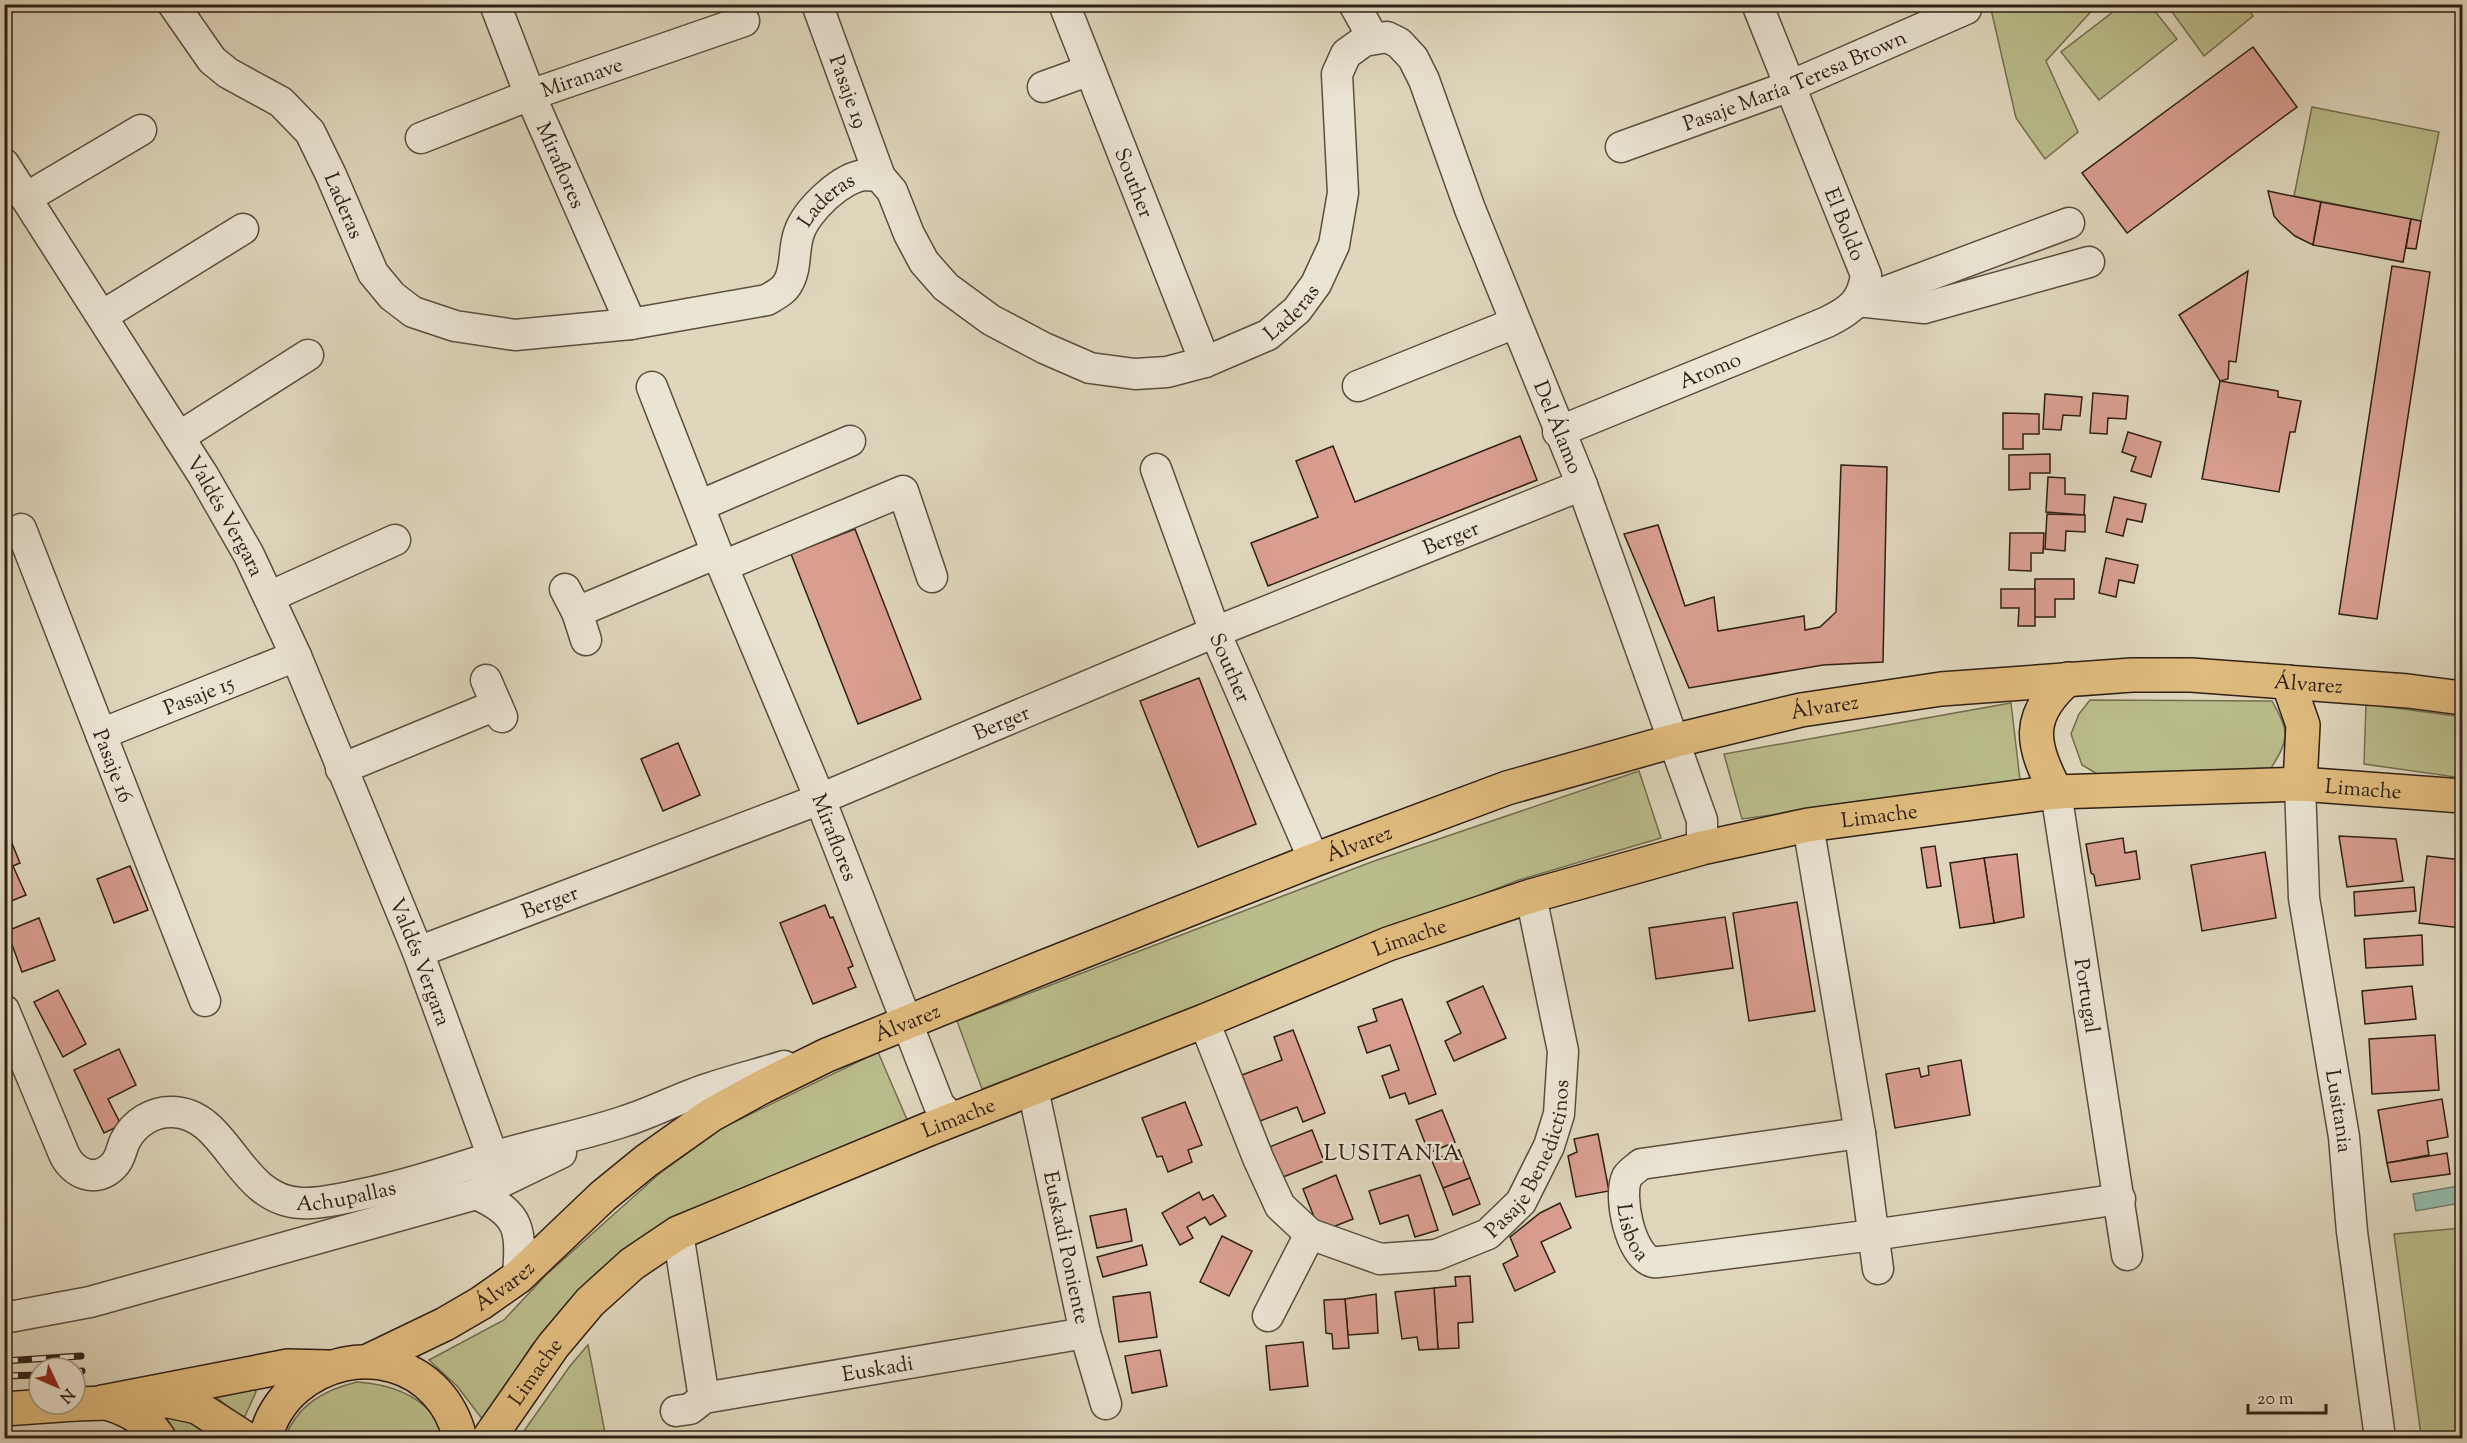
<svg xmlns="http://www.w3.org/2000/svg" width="2467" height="1443" viewBox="0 0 2467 1443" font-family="'Sorts Mill Goudy',serif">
<rect width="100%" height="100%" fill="#dfd6bc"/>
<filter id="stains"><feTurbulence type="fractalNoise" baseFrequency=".00333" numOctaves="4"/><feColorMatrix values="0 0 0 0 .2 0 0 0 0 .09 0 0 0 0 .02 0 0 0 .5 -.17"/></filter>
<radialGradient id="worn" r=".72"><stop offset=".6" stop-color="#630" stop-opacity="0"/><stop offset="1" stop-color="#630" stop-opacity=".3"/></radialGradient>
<g fill="#babc8b" stroke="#746e50" stroke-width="1.5">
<polygon points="1990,5 2097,5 2046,61 2078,132 2045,159 2016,118"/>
<polygon points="2122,5 2150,5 2177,39 2099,100 2061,52"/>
<polygon points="2167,5 2246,5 2253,16 2204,56"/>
<polygon points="2312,107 2439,132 2421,221 2294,196"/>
<path d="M 2090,700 L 2272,701 C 2289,731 2290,739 2271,768 L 2099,775 L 2082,765 L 2071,734 L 2079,714 Z"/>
<polygon points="2011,703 2020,780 1742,819 1724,754"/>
<polygon points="2366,704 2462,717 2462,778 2364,764"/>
<polygon points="1639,771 1661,838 1519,880 982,1089 957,1021 1374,861"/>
<polygon points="878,1052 908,1122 595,1276 532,1345 483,1420 457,1386 429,1360 504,1320 546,1275 659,1174 722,1128"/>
<polygon points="2462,1228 2462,1432 2421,1435 2394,1234"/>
<polygon points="588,1345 606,1438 519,1438 570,1366"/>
<path d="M 357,1382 C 385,1384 413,1391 432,1414 C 437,1421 441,1431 445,1438 L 285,1438 C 297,1405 324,1390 357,1382 Z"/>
<polygon points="254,1386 256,1392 245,1416 239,1417 214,1395"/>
<polygon points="153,1411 191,1414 224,1438 175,1438"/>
</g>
<polygon fill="#95baab" stroke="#6c7c6f" stroke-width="1.5" points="2458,1186 2461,1203 2416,1211 2413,1194"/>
<g fill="#d99e90" stroke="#2f2015" stroke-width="1.5">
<polygon points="2253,47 2297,107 2127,233 2082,173"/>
<polygon points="2268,191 2321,202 2313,245 2295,236 2280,223 2274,216"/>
<polygon points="2321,202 2411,219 2403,262 2313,245"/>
<polygon points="2411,219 2421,221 2416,249 2406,248"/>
<polygon points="2392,266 2430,272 2377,619 2339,614"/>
<polygon points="2248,271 2236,362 2229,361 2228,379 2220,381 2179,315"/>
<polygon points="2220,381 2278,391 2278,397 2301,401 2295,432 2290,432 2279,492 2202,479"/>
<polygon points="2093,393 2128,396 2126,419 2108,418 2107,434 2090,433"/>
<polygon points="2045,394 2082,397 2080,416 2063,415 2061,430 2043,429"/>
<polygon points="2003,413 2039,414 2039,434 2023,434 2023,449 2003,449"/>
<polygon points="2128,432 2161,442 2151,477 2131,471 2136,457 2122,452"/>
<polygon points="1520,436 1537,480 1268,586 1251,543 1318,517 1296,461 1333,446 1355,502"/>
<polygon points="2050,454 2050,473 2030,473 2030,489 2009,490 2009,455"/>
<polygon points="1841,465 1887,467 1883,662 1823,665 1689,688 1624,534 1658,525 1685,606 1714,597 1718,631 1804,616 1805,630 1820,627 1836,612"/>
<polygon points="2048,477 2065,478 2065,494 2085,495 2084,515 2046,512"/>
<polygon points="2114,497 2146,504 2142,522 2127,519 2123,536 2106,532"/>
<polygon points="2047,514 2085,515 2085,532 2066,531 2065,551 2045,549"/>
<polygon points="855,529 921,699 858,724 791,554"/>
<polygon points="2010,533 2044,533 2043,553 2031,553 2031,571 2009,570"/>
<polygon points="2106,558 2138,565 2134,583 2119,580 2116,597 2099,593"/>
<polygon points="2035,579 2074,579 2074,599 2055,599 2055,617 2034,617"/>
<polygon points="2001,589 2035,589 2035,626 2018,626 2019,608 2001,608"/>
<polygon points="1199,678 1256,824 1198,847 1140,701"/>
<polygon points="678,743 700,795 663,811 641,759"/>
<polygon points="2339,836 2396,839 2403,881 2347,887"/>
<polygon points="2123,838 2125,853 2136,851 2140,879 2096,886 2094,875 2091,873 2086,844"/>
<polygon points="11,841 20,863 13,866 26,895 4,904 4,844"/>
<polygon points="1935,846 1941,886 1927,888 1921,848"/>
<polygon points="2265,852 2276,918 2202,931 2191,865"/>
<polygon points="2017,854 2024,917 1994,923 1984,858"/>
<polygon points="2427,856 2462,860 2461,928 2419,923"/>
<polygon points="1984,858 1994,923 1960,928 1950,863"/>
<polygon points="130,866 148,910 114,923 97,879"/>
<polygon points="2414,887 2416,911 2355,916 2354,892"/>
<polygon points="1797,902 1815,1011 1749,1021 1733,913"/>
<polygon points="825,905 830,918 833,917 853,966 848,968 856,987 813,1004 780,923"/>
<polygon points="1725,917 1733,968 1656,979 1649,928"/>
<polygon points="39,918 55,960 22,972 7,931"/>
<polygon points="2422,935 2423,965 2366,968 2364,939"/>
<polygon points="1483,986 1506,1038 1454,1061 1445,1041 1461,1033 1447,1002"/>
<polygon points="2412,986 2416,1019 2365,1024 2362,991"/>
<polygon points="58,990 86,1044 63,1057 34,1002"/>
<polygon points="1402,999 1436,1094 1409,1104 1405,1093 1390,1098 1382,1076 1399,1070 1390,1045 1367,1053 1358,1027 1377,1021 1373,1009"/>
<polygon points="1293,1030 1325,1113 1303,1122 1297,1107 1260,1121 1242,1075 1282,1060 1274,1037"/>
<polygon points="2435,1035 2439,1090 2372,1094 2369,1039"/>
<polygon points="119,1049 136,1085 108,1099 121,1125 104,1133 74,1070"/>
<polygon points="1961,1060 1970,1115 1895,1128 1886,1074 1919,1068 1921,1077 1929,1075 1928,1066"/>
<polygon points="2442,1099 2448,1137 2427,1141 2429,1155 2387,1163 2378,1110"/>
<polygon points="1185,1102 1202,1145 1188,1150 1192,1162 1168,1172 1162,1156 1157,1157 1142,1118"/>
<polygon points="1442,1110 1455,1142 1429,1153 1416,1120"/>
<polygon points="1312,1130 1324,1161 1278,1179 1267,1148"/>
<polygon points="1598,1134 1609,1191 1576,1197 1568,1156 1577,1152 1574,1139"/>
<polygon points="1459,1150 1470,1178 1443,1188 1432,1161"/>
<polygon points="2447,1153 2450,1174 2391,1182 2387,1163"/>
<polygon points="1336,1175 1353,1219 1320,1232 1303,1189"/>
<polygon points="1420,1175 1438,1230 1415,1237 1408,1215 1380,1224 1369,1191"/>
<polygon points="1470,1178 1480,1204 1453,1215 1443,1188"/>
<polygon points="1199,1192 1203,1200 1213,1195 1226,1216 1210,1225 1205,1217 1187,1227 1193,1238 1180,1245 1162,1213"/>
<polygon points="1560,1203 1571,1228 1541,1242 1555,1272 1515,1291 1503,1264 1518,1256 1510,1237 1540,1213"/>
<polygon points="1126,1209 1132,1241 1097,1248 1090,1216"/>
<polygon points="1222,1236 1252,1251 1229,1296 1200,1282"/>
<polygon points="1142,1245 1147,1265 1103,1277 1097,1257"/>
<polygon points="1470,1276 1473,1322 1458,1323 1459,1348 1438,1349 1434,1288 1456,1286 1455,1277"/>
<polygon points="1434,1288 1438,1349 1419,1350 1417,1337 1402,1339 1395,1292"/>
<polygon points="1150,1292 1157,1337 1119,1342 1113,1297"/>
<polygon points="1376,1294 1378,1333 1348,1335 1345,1299"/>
<polygon points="1345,1299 1349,1348 1333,1349 1332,1334 1326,1333 1324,1300"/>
<polygon points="1303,1342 1308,1386 1270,1390 1266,1346"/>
<polygon points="1160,1350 1167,1386 1132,1393 1125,1356"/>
</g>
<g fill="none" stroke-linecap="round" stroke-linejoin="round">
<g stroke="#5b4e3f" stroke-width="33">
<g id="minor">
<path id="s1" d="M 173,4 L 212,60 L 228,73 L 281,102 L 310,132 L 331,175 L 373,273 L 392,296 L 413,312 L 455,326 L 515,335 L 631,324 L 767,300 C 775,295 784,291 788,283 C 797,268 793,249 799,233 C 806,211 842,176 866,175 C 871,175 876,176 880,177 L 892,191 L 909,234 L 924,262 L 946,287 L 991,320 L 1044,348 L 1090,368 L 1135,374 L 1167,372 L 1205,362 L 1268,335 L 1297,310 L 1316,284 L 1334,245 L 1343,193 L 1337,74 L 1346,54 L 1364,41 L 1387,37 L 1399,43 L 1413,58 L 1424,80 L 1470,209 L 1582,485 L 1702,820 L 1702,848"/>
<path id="s2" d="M 495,4 L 530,95 L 631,324"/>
<path id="s3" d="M 817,4 L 880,177"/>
<path id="s4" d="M 1064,4 L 1205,362"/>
<polyline points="1354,4 1373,38"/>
<polyline points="1043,87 1090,70"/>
<path id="s5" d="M 421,138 L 530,95 L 744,21"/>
<path id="s6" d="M 1621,147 L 1790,86 L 1966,9"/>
<path id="s7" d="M 4,164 L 203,475 L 249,555 L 296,656 L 418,952 L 493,1157"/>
<polyline points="26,198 141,130"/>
<polyline points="1866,299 2069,223"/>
<polyline points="1857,301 1924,308 2089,262"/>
<polyline points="102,316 243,229"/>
<polyline points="1358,386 1515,323"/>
<path id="s8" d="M 652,387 L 717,553 L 820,799 L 939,1105 L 953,1119"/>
<path id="s9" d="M 1558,432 L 1827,322 C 1851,310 1862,302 1866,275 L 1757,4"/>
<polyline points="179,437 308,355"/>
<path id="s10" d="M 1156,469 L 1215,632 L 1314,860"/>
<polyline points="699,506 850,441"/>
<path id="s11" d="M 21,529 L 205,1001"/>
<polyline points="723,566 903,491 932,577"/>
<polyline points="565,589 577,612 586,640"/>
<polyline points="269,597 395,540"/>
<polyline points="577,612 717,553"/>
<polyline points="486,680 502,717"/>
<path id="s12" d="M 101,734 L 296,656"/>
<polyline points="341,769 496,705"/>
<path id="s13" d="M 2300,784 L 2304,898 L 2344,1137 L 2352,1232 L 2380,1438"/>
<path id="s14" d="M 2056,792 L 2127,1255"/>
<polyline points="1808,825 1860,1133 1878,1269"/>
<path id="s15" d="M 418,952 L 820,799 L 1215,632 L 1582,485"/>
<path id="s16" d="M 4,1010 L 64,1154 C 73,1174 97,1184 114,1165 C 121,1158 121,1149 125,1141 C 134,1123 153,1111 173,1112 C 229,1114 237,1200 301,1203 C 320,1204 340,1199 359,1195 C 404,1186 446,1172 490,1158 C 534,1144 581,1136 625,1121 C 654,1112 681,1097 710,1088 C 734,1080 759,1074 784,1066"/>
<path id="s17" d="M 1204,1021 L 1258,1158 L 1280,1206 L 1310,1234 L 1380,1259 L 1436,1255 L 1488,1234 L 1521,1202 L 1549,1146 L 1559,1114 L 1563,1051 L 1531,896"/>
<path id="s18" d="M 1033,1089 L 1085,1333 L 1106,1404"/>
<path id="s19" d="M 1860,1133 L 1641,1164 C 1637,1168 1630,1172 1627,1177 C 1618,1196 1630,1256 1653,1262 C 1657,1263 1663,1261 1668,1261 L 1873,1235 L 2120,1199"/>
<path d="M 476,1194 C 522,1214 521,1231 518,1277"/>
<polyline points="678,1233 704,1398"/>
<polyline points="1268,1316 1310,1234"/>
<polyline points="4,1318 90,1302 476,1194 561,1153"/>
<path id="s20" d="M 676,1411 L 690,1409 L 704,1398 L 1085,1333"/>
</g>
</g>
<g stroke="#2f2015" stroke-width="36">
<g id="major">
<polyline points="2288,682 2303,725 2300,784"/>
<path d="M 2056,792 C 2032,745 2024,717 2068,679"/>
<path id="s21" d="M 368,1361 L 445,1324 L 481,1303 L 518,1277 L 603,1196 L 646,1161 L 711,1115 L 762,1087 L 827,1055 L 1041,968 L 1314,860 L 1507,788 L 1673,741 L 1801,710 L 1941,689 L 2132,675 L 2191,675 L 2408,691 L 2462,698"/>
<polyline points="103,1402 288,1366 328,1367"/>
<polyline points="75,1404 169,1401 197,1407 245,1438"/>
<polyline points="4,1409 75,1404"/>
<path d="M 266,1438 C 269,1419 282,1400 296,1388 C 355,1338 442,1362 460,1438"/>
<path id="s22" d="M 489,1438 L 553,1346 L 590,1302 L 632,1264 L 678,1233 L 929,1129 L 1204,1021 L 1388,944 L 1531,896 L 1702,848 L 1808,825 L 2056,792 L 2300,784 L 2462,796"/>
</g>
</g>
<g stroke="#2f2015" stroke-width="36">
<path id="highway" d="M 103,1402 C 126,1408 146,1418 159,1438"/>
</g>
<use href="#minor" stroke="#eae4d3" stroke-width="30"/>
<use href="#major" stroke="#e0bb7e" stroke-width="33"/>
<use href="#highway" stroke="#e0bb7e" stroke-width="33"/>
<g stroke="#2f2015" stroke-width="7">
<g id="rail">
<polyline points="4,1361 81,1356"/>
<polyline points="75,1372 82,1371"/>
<polyline points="4,1376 39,1375"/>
</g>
</g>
<use href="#rail" stroke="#eae4d3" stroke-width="4.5" stroke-dasharray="14" stroke-linecap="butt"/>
</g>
<g text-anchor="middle" stroke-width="5" stroke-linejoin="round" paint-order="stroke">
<g font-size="21" fill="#2f2015" stroke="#eae4d3">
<text dy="7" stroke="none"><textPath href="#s5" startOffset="172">Miranave</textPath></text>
<text dy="7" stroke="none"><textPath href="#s6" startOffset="186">Pasaje María Teresa Brown</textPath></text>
<text dy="7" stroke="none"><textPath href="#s3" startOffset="93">Pasaje 19</textPath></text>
<text dy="7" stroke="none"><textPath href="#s2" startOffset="174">Miraflores</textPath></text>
<text dy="7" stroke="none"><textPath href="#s4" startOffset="192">Souther</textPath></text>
<text dy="7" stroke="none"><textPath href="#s1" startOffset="272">Laderas</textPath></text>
<text dy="7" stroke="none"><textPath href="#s1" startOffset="884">Laderas</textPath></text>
<text transform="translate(1845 224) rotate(68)" y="7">El Boldo</text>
<text dy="7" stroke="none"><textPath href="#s1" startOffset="1460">Laderas</textPath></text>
<text dy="7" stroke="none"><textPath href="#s9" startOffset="164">Aromo</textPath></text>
<text dy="7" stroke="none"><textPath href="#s1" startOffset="2211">Del Álamo</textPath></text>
<text dy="7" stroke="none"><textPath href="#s7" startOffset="416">Valdés Vergara</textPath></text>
<text dy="7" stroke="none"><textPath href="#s15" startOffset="1113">Berger</textPath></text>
<text dy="7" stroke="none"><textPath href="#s10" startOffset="212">Souther</textPath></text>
<text dy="7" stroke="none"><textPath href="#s21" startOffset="2100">Álvarez</textPath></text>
<text dy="7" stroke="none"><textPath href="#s12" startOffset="105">Pasaje 15</textPath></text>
<text dy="7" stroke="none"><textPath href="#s21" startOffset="1614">Álvarez</textPath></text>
<text dy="7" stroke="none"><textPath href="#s15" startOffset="627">Berger</textPath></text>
<text dy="7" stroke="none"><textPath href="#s11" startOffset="254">Pasaje 16</textPath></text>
<text dy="7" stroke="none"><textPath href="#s22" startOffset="2043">Limache</textPath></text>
<text dy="7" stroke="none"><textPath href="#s22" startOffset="1557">Limache</textPath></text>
<text dy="7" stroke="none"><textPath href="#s8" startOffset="486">Miraflores</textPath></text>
<text dy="7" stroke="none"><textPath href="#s21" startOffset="1128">Álvarez</textPath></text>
<text dy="7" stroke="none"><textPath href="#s15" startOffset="141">Berger</textPath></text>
<text dy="7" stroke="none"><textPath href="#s22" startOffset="1071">Limache</textPath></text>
<text dy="7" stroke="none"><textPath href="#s7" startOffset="903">Valdés Vergara</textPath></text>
<text dy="7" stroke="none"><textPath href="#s14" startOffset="206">Portugal</textPath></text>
<text dy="7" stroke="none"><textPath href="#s21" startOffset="642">Álvarez</textPath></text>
<text dy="7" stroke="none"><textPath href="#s13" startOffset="330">Lusitania</textPath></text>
<text dy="7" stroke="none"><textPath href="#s22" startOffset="585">Limache</textPath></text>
<text dy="7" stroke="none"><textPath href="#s17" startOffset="516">Pasaje Benedictinos</textPath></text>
<text dy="7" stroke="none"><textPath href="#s16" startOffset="512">Achupallas</textPath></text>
<text dy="7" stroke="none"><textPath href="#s19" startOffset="297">Lisboa</textPath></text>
<text dy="7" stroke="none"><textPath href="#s18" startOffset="162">Euskadi Poniente</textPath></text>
<text dy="7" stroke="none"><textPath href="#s21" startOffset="156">Álvarez</textPath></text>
<text dy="7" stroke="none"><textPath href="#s20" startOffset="208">Euskadi</textPath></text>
<text dy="7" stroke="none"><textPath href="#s22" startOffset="81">Limache</textPath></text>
</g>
<g font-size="22" letter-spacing="1.5" fill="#2f2015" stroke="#eae4d3">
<text x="1393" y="1160">LUSITANIA</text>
</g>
</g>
<rect width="2467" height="1443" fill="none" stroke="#dfd6bc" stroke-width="24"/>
<rect x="6" y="6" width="2455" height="1431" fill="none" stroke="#2f2015" stroke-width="3"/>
<rect x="12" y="12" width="2443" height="1419" fill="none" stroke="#2f2015" stroke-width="1.5"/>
<g transform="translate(57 1386) rotate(134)"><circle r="28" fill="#eae4d3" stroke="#9f9687" stroke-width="1.5"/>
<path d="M0-4.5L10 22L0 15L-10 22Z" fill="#8f2418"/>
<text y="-9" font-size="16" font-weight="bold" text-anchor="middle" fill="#2f2015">N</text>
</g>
<path d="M2248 1404v9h78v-9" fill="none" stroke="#2f2015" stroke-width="3"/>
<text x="2257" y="1404" font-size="18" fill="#2f2015" stroke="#eae4d3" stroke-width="4.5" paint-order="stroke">20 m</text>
<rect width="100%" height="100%" filter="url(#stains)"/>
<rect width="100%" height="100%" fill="url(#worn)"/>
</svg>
